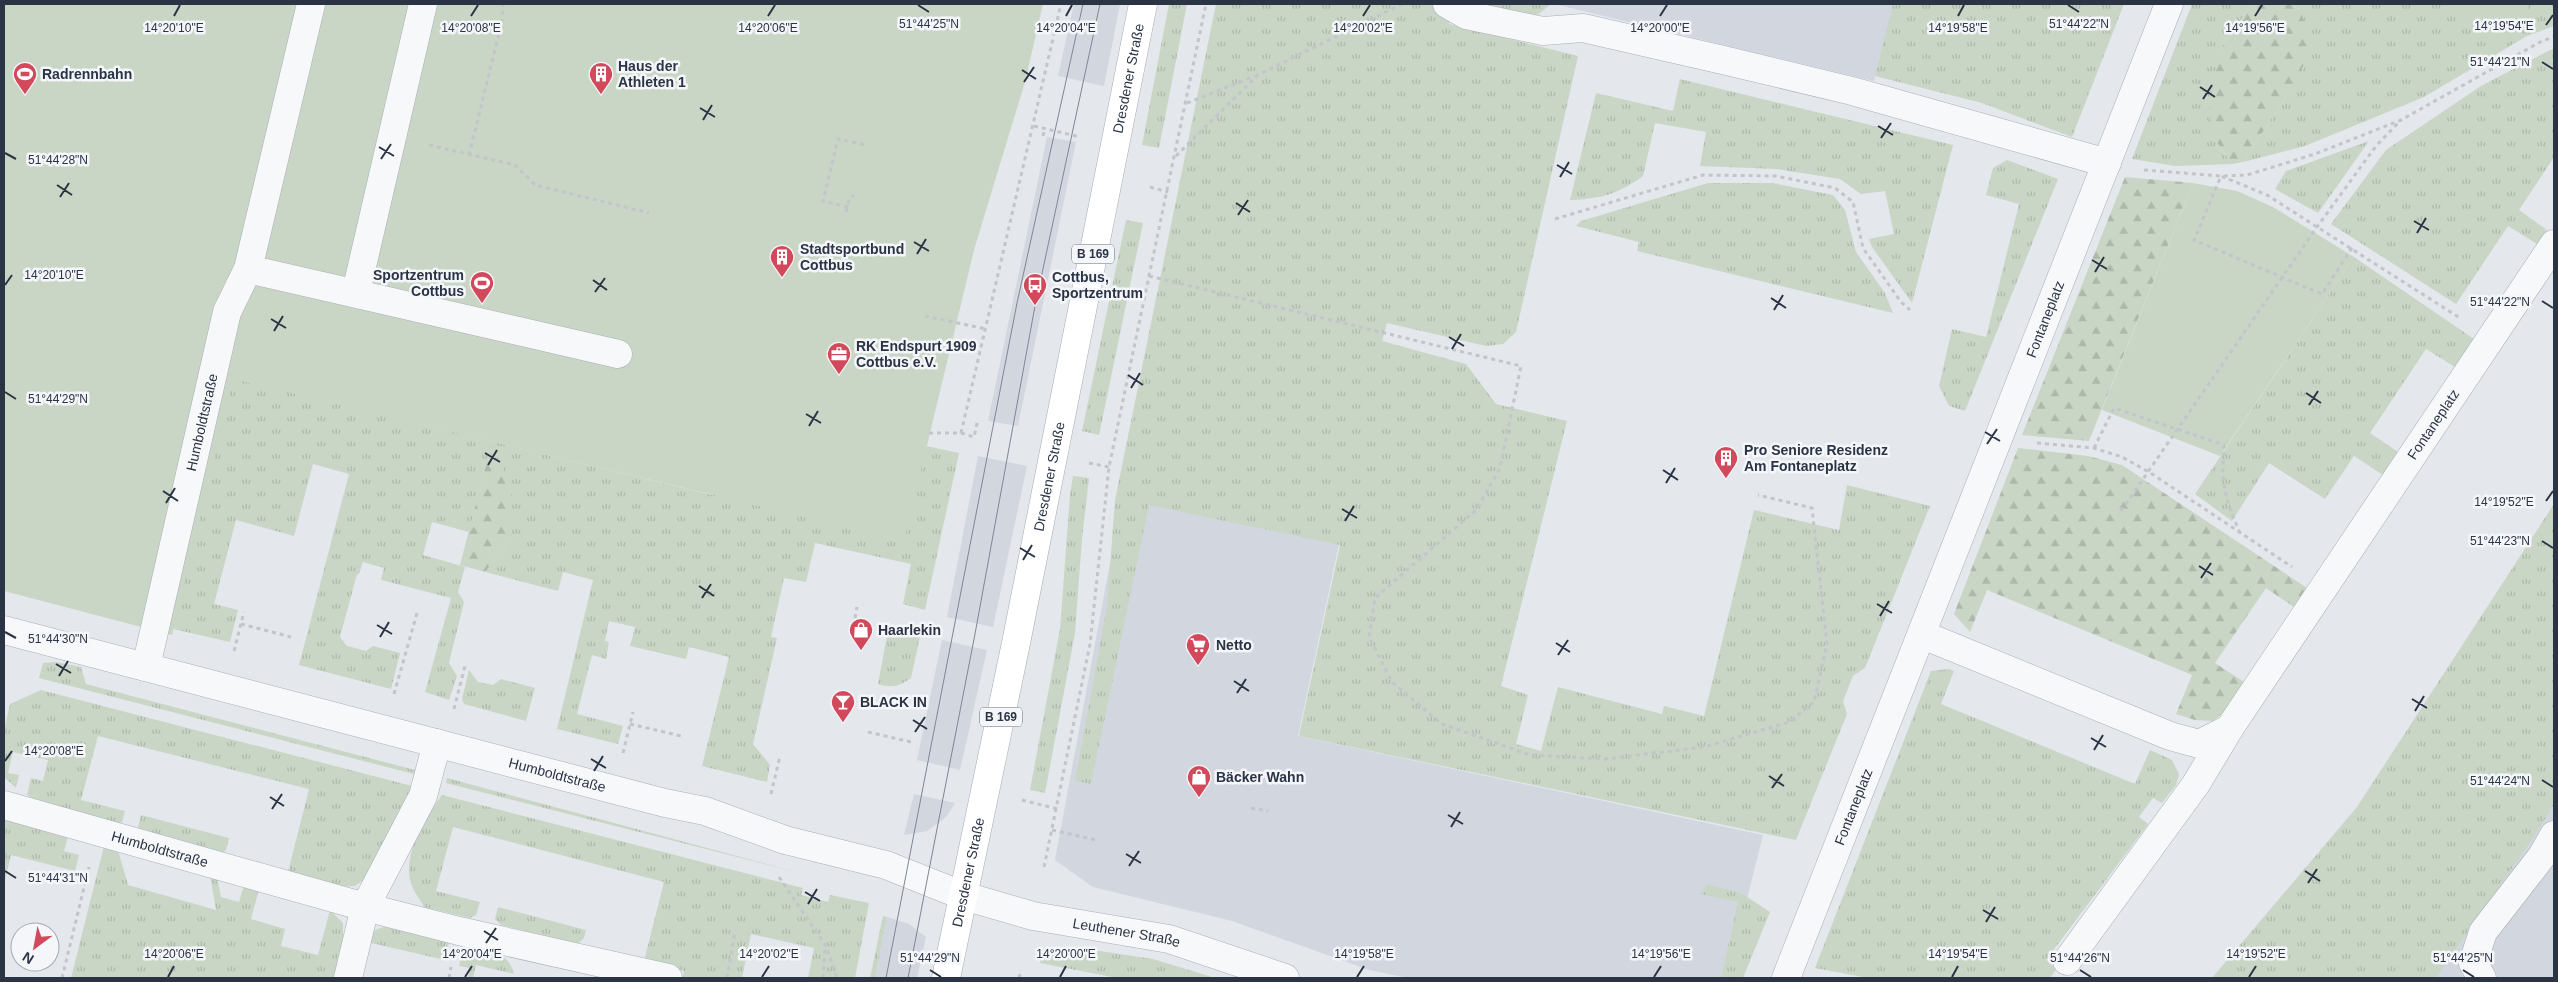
<svg xmlns="http://www.w3.org/2000/svg" width="2558" height="982" viewBox="0 0 2558 982" font-family="Arial,sans-serif">
<defs>
<pattern id="grass-tufts" width="24" height="20" patternUnits="userSpaceOnUse" patternTransform="scale(1.25)"><rect width="24" height="20" fill="#c9d6c5"/><path d="M3 7l-1-3M5 7V3M7 7l1-3M15 17l-1-3M17 17v-4M19 17l1-3" fill="none" stroke="#adb8ab"/></pattern>
<pattern id="forest-firs" width="22" height="20" patternUnits="userSpaceOnUse" patternTransform="scale(1.25)"><rect width="22" height="20" fill="#c9d6c5"/><path d="M5 1l3.5 6h-7zM16 11l3.5 6h-7z" fill="#adb8ab"/></pattern>
</defs>
<rect width="100%" height="100%" fill="#e4e7ec"/>
<g fill="#d2d6de">
<polygon points="1074,4 1120,4 1104,86 1058,76"/>
<polygon points="1554,4 1894,4 1874,81"/>
<polygon points="1047,137 1076,142 1018,426 988,421"/>
<polygon points="978,456 1027,466 993,627 947,617"/>
<polygon points="1125,482 1343,525 1298,736 1763,835 1727,978 1408,978 1369,970 1232,921 1093,887 1055,860"/>
<polygon points="942,640 987,650 960,770 917,760"/>
<polygon points="2554,759 2554,978 2409,978"/>
<polygon points="914,794 955,803 946,817 927,831 904,835"/>
<polygon points="887,917 909,924 926,937 917,978 875,978"/>
</g>
<g fill="url(#grass-tufts)">
<polygon points="1169,4 1187,4 1159,148 1142,145"/>
<polygon points="1216,4 1453,4 1449,24 1578,56 1516,332 1503,344 1486,346 1387,323 1382,341 1466,364 1496,404 1567,421 1501,686 1528,695 1516,744 1541,751 1558,687 1662,714 1664,706 1704,716 1754,510 1839,530 1847,485 1930,506 1865,668 1853,676 1843,701 1847,714 1796,840 1299,736 1340,545 1149,505 1091,784 1075,781 1107,607 1115,500"/>
<polygon points="1475,4 1551,4 1535,17"/>
<polygon points="1893,4 2124,4 2072,137 1982,103 1875,76"/>
<polygon points="2192,4 2252,4 2220,49 2216,141 2232,164 2175,166 2132,159"/>
<polygon points="2289,4 2554,4 2554,26 2527,36 2424,97 2305,146 2243,162 2289,92 2300,9"/>
<polygon points="2554,48 2554,157 2519,210 2547,230 2537,244 2508,226 2456,304 2331,224 2386,150 2481,86"/>
<path d="M 1680,79 L 1953,145 L 1912,303 L 1872,247 L 1869,239 L 1894,234 L 1885,191 L 1861,194 L 1840,179 L 1776,169 L 1700,166 L 1706,132 L 1655,123 L 1643,176 C 1618,194 1601,199 1570,200 L 1596,93 L 1673,111 Z"/>
<polygon points="2369,141 2318,213 2275,189 2286,171"/>
<polygon points="2007,160 2058,179 1965,411 1949,406 1939,386 1952,329 1986,337 2019,204 1986,195 1993,168"/>
<polygon points="1708,183 1772,183 1833,195 1845,210 1856,252 1885,293 1893,313 1637,251 1639,242 1576,226 1581,221"/>
<polygon points="1126,220 1143,223 1099,435 1082,431"/>
<polygon points="2354,257 2474,339 2455,367 2426,349 2370,433 2398,452 2383,475 2354,456 2325,499 2269,463 2232,521 2195,494"/>
<polygon points="947,358 926,446 959,453 925,610 903,604 911,564 815,543 806,582 784,578 771,637 777,638 753,744 770,765 767,782 702,766 729,657 689,647 686,659 630,646 635,627 609,621 605,641 609,642 606,659 592,655 577,714 623,726 618,744 557,729 593,580 563,572 558,591 485,572 509,542 492,443 469,532 432,522 423,555 465,567 458,592 464,602 449,663 457,676 449,700 425,692 451,598 381,580 384,568 363,562 359,574 357,574 340,637 347,646 366,651 373,646 400,653 391,689 299,665 349,474 313,464 294,536 236,520 214,604 238,610 230,642 173,629 175,592 228,377 712,495"/>
<polygon points="1073,476 1089,478 1082,539 1075,633 1045,793 1030,790 1060,629 1070,495"/>
<polygon points="2554,504 2554,804 2533,838 2436,978 2212,978 2357,807"/>
<path d="M 889,625 L 921,632 L 911,678 C 898,687 892,688 878,684 Z"/>
<polygon points="56,662 81,667 86,684 415,770 414,774 39,678 43,663"/>
<polygon points="1949,669 1954,671 1941,704 2135,784 2150,750 2172,760 2179,774 2176,785 2162,803 2153,798 2139,817 2148,824 2046,960 2057,968 2050,978 1868,978 1815,968 1931,671"/>
<polygon points="469,670 478,682 493,685 501,679 535,688 526,721 464,704 462,699"/>
<polygon points="41,690 412,786 411,793 368,877 355,886 340,887 288,872 309,789 98,736 81,800 125,811 122,822 118,824 34,799 27,795 31,778 43,781 48,760 13,752 8,773 19,775 16,788 4,777 4,730 10,704"/>
<polygon points="447,778 800,873 446,783"/>
<path d="M 442,795 L 803,888 L 801,895 L 828,902 L 830,895 L 869,903 L 855,978 L 808,978 L 814,948 L 751,934 L 742,978 L 682,978 L 684,971 L 644,961 L 664,882 L 453,827 L 436,891 L 480,902 L 476,915 L 470,918 L 424,907 C 420,899 413,891 411,883 C 402,855 426,816 442,795 Z"/>
<polygon points="141,815 229,838 226,850 222,853 142,831 138,827"/>
<polygon points="4,819 68,837 64,851 79,855 75,871 11,855 4,884"/>
<polygon points="104,846 118,850 128,885 216,910 210,875 217,877 221,897 239,902 244,885 259,889 251,919 285,929 281,946 318,955 330,910 343,923 343,937 334,978 71,978"/>
<polygon points="1707,884 1741,893 1770,912 1743,978 1721,978 1738,902 1701,894"/>
<polygon points="498,907 586,930 584,938 578,944 501,925 495,919"/>
<polygon points="883,916 887,917 875,978 870,978"/>
<path d="M 385,927 L 449,942 L 445,960 L 367,942 C 370,932 375,929 385,927 Z"/>
<path d="M 464,945 C 483,949 509,950 514,974 L 476,965 L 473,978 L 468,978 L 470,968 L 459,966 Z"/>
<polygon points="1040,950 1093,950 1153,959 1215,978 1117,978 1040,963"/>
</g>
<g fill="url(#forest-firs)">
<polygon points="2252,4 2289,4 2300,9 2313,48 2289,92 2243,162 2232,164 2216,141 2209,111 2220,49"/>
<polygon points="2125,177 2193,183 2089,441 2022,435"/>
<polygon points="492,442 512,491 509,542 485,572 460,565"/>
<polygon points="2018,448 2088,456 2122,465 2307,588 2294,607 2266,588 2215,663 2244,682 2224,712 2213,721 2195,720 2176,714 2192,675 1987,590 1970,632 1954,614"/>
</g>
<g fill="#c9d6c5">
<polygon points="4,4 1043,4 1025,82 974,250 904,541 233,379 172,635 4,591"/>
<polygon points="2444,4 2530,4 2503,44"/>
<polygon points="2193,183 2237,191 2273,207 2354,257 2220,456 2102,410"/>
</g>
<g fill="none" stroke-linecap="round" stroke-linejoin="round">
<g stroke="#a9aeb7" stroke-width="29">
<g id="minor">
<polyline points="1447,4 1466,15 1543,31 1583,28 1723,60 1852,91 2107,163"/>
<polyline points="248,269 618,354"/>
<polyline points="356,292 423,4"/>
<path id="s1" d="M 4,630 L 665,803 L 705,811 L 785,840 L 886,865 L 964,896 L 1033,916 L 1169,939 L 1285,978"/>
<polyline points="1923,635 2170,736 2199,744 2229,729"/>
<path id="s2" d="M 146,667 L 227,312 L 248,269 L 311,4"/>
<path id="s3" d="M 4,805 L 365,907 L 459,931 L 668,978"/>
<path id="s4" d="M 2067,961 L 2196,784 L 2229,729 L 2554,244"/>
<polyline points="348,978 365,907 423,796 437,743"/>
<path id="s5" d="M 1786,978 L 2169,4"/>
<polyline points="2482,978 2473,963 2483,932 2542,856 2554,835"/>
</g>
</g>
<g stroke="#a3abb8" stroke-width="29">
<g id="major">
<path id="s6" d="M 946,978 L 1016,643 L 1143,4"/>
</g>
</g>
<g stroke="#c2c5cb" stroke-width="3" stroke-dasharray="4 4" stroke-linecap="butt">
<polyline points="1187,103 1255,76"/>
<polyline points="1034,126 1080,137"/>
<polyline points="1043,136 1045,128"/>
<polyline points="429,145 515,165 535,185 649,213"/>
<polyline points="469,155 502,21 503,4"/>
<polyline points="1176,156 1258,75 1402,4"/>
<polyline points="2144,170 2221,176 2247,175 2315,154 2401,120 2542,41 2554,37"/>
<polyline points="1150,187 1168,192"/>
<polyline points="848,207 823,201 838,139 866,145"/>
<polyline points="846,212 849,200 854,195"/>
<polyline points="1555,219 1703,175 1776,176 1835,188 1853,202 1863,248 1901,302 1910,310"/>
<polyline points="2352,248 2322,294 2194,240 2221,176 2267,195 2460,318"/>
<polyline points="1149,276 1521,366 1500,468 1476,510 1375,598 1369,637 1392,682 1442,724 1530,755 1605,759 1704,747 1789,722 1814,702 1827,644 1812,508 1758,495"/>
<polyline points="925,316 986,329"/>
<polyline points="929,433 961,433 974,437 978,419"/>
<polyline points="961,433 1061,4"/>
<polyline points="2037,443 2094,448 2122,457 2149,472 2292,567"/>
<path d="M 2094,448 L 2114,408 L 2224,445 C 2221,485 2224,496 2240,533"/>
<polyline points="1089,463 1109,467"/>
<polyline points="2121,511 2317,227 2376,146 2401,120"/>
<polyline points="855,618 857,607"/>
<polyline points="241,624 291,637"/>
<polyline points="234,651 244,612"/>
<polyline points="394,694 417,613"/>
<polyline points="454,709 465,666"/>
<polyline points="630,724 681,736"/>
<polyline points="868,732 911,742"/>
<polyline points="623,753 633,712"/>
<polyline points="771,794 780,756"/>
<polyline points="1022,800 1058,809"/>
<polyline points="1251,808 1268,811"/>
<polyline points="1052,830 1096,840"/>
<polyline points="1044,867 1090,644 1109,467 1206,4"/>
<polyline points="779,877 826,946 837,978"/>
<polyline points="62,978 89,867"/>
<polyline points="449,978 451,967"/>
<polyline points="727,978 735,931"/>
<polyline points="823,978 825,949"/>
<polyline points="1019,978 1021,970"/>
</g>
<use href="#minor" stroke="#f7f8fa" stroke-width="28"/>
<use href="#major" stroke="#fff" stroke-width="28"/>
<g stroke="#7d8696" stroke-width="1">
<polyline points="886,978 1017,303 1083,4"/>
<polyline points="908,978 975,634 1035,306 1100,4"/>
</g>
</g>
<path fill="none" stroke="#2b3445" stroke-width="2" d="M 918,5 L 929,12M 2068,5 L 2079,12M 174,16 L 180,5M 471,16 L 478,5M 768,16 L 775,5M 1066,16 L 1072,5M 1363,16 L 1370,5M 1660,16 L 1667,5M 1958,16 L 1964,5M 2255,16 L 2262,5M 2546,25 L 2553,15M 2542,62 L 2553,69M 1022,70 L 1036,79M 1024,82 L 1034,67M 2200,87 L 2215,97M 2203,99 L 2212,85M 700,108 L 715,117M 703,120 L 712,105M 1878,126 L 1893,135M 1881,138 L 1891,123M 379,147 L 394,156M 5,153 L 16,159M 381,159 L 391,144M 1557,165 L 1572,174M 1560,177 L 1569,162M 57,185 L 72,195M 60,197 L 69,183M 1236,203 L 1250,212M 1238,215 L 1248,200M 2414,221 L 2429,230M 2417,233 L 2426,218M 914,242 L 929,251M 917,254 L 926,239M 2092,260 L 2107,269M 2095,272 L 2104,257M 593,280 L 607,290M 5,285 L 12,275M 595,292 L 605,278M 1771,298 L 1786,308M 2542,301 L 2553,308M 1774,310 L 1783,295M 271,319 L 286,328M 274,331 L 283,316M 1449,337 L 1464,346M 1452,349 L 1461,334M 1128,375 L 1143,385M 1131,388 L 1140,373M 5,392 L 16,399M 2306,393 L 2321,403M 2309,405 L 2318,391M 806,414 L 821,423M 809,426 L 818,411M 1985,432 L 2000,441M 1987,444 L 1997,429M 485,453 L 500,462M 488,465 L 497,450M 1663,470 L 1678,480M 1666,483 L 1675,468M 163,491 L 178,501M 2546,501 L 2553,491M 166,503 L 175,488M 1342,509 L 1357,518M 1345,521 L 1354,506M 2542,541 L 2553,548M 1020,548 L 1035,557M 1023,560 L 1032,545M 2199,566 L 2213,575M 2201,578 L 2211,563M 699,586 L 714,596M 702,598 L 711,584M 1877,604 L 1892,613M 1880,616 L 1889,601M 377,625 L 392,634M 5,632 L 16,638M 380,637 L 389,622M 1556,643 L 1570,652M 1558,655 L 1568,640M 56,664 L 71,673M 59,676 L 68,661M 1234,681 L 1249,691M 1237,693 L 1246,679M 2412,699 L 2427,708M 2415,711 L 2424,696M 913,720 L 927,729M 915,732 L 925,717M 2091,738 L 2106,747M 2094,750 L 2103,735M 591,759 L 606,768M 5,761 L 12,751M 594,771 L 603,756M 1769,776 L 1784,786M 2542,780 L 2553,787M 1772,788 L 1782,774M 270,797 L 284,806M 272,809 L 282,794M 1448,815 L 1463,824M 1451,827 L 1460,812M 1126,854 L 1141,863M 1129,866 L 1139,851M 5,871 L 16,878M 2305,871 L 2320,881M 2308,883 L 2317,869M 805,892 L 820,901M 808,904 L 817,889M 1983,910 L 1998,919M 1986,922 L 1995,907M 484,931 L 498,940M 486,943 L 496,928M 930,970 L 941,977M 2080,970 L 2091,977M 2463,970 L 2474,977M 168,977 L 174,966M 465,977 L 472,966M 762,977 L 769,966M 1060,977 L 1066,966M 1357,977 L 1364,966M 1654,977 L 1661,966M 1952,977 L 1958,966M 2249,977 L 2256,966"/>
<defs>
<g id="stadium-pin" transform="scale(1.25)"><path d="M0 17L-7.5 6A9.5 9.5 0 1 1 7.5 6Z" fill="#d1495b" stroke="#f4f6f9"/><path d="M0-5a6.5 5 0 1 0 0 10a6.5 5 0 1 0 0-10ZM-3.5-1.8h7v3.6h-7Z" fill="#fff"/></g>
<g id="building-pin" transform="scale(1.25)"><path d="M0 17L-7.5 6A9.5 9.5 0 1 1 7.5 6Z" fill="#d1495b" stroke="#f4f6f9"/><path d="M-4-6H4V6H1V3H-1V6H-4ZM-2.5-4.3h1.7v1.8h-1.7ZM.8-4.3h1.7v1.8H.8ZM-2.5-1h1.7V.8h-1.7ZM.8-1h1.7V.8H.8Z" fill="#fff"/></g>
<g id="bus-pin" transform="scale(1.25)"><path d="M0 17L-7.5 6A9.5 9.5 0 1 1 7.5 6Z" fill="#d1495b" stroke="#f4f6f9"/><path d="M-5-6H5V4H4V6H2V4H-2V6H-4V4H-5ZM-3.5-4V0h7V-4ZM-3.5 1.2v1.5H-2V1.2ZM2 1.2v1.5H3.5V1.2Z" fill="#fff"/></g>
<g id="office-pin" transform="scale(1.25)"><path d="M0 17L-7.5 6A9.5 9.5 0 1 1 7.5 6Z" fill="#d1495b" stroke="#f4f6f9"/><path d="M-6-3h4V-5.5h4V-3h4V5H-6ZM-1-4.5V-3h2v-1.5ZM-6 0V1H6V0Z" fill="#fff"/></g>
<g id="shop-pin" transform="scale(1.25)"><path d="M0 17L-7.5 6A9.5 9.5 0 1 1 7.5 6Z" fill="#d1495b" stroke="#f4f6f9"/><path d="M-5-2.5h2.3a2.7 3.5 0 0 1 5.4 0H5L5.5 6h-11ZM-1.5-2.5h3a1.5 2.3 0 0 0-3 0Z" fill="#fff"/></g>
<g id="supermarket-pin" transform="scale(1.25)"><path d="M0 17L-7.5 6A9.5 9.5 0 1 1 7.5 6Z" fill="#d1495b" stroke="#f4f6f9"/><path d="M-6-5.5h2.5l.6 2H6L4.5 2H-2.5L-4.4-4H-6ZM-1.5 3.2a1.3 1.3 0 1 0 .1 0ZM3 3.2a1.3 1.3 0 1 0 .1 0Z" fill="#fff"/></g>
<g id="bar-pin" transform="scale(1.25)"><path d="M0 17L-7.5 6A9.5 9.5 0 1 1 7.5 6Z" fill="#d1495b" stroke="#f4f6f9"/><path d="M-6-5H6L.8 .8V4.5H3.5V6h-7V4.5H-.8V.8Z" fill="#fff"/></g>
</defs>
<g fill-rule="evenodd">
<use href="#stadium-pin" x="25" y="74"/>
<use href="#building-pin" x="601" y="74"/>
<use href="#building-pin" x="782" y="257"/>
<use href="#stadium-pin" x="482" y="283"/>
<use href="#bus-pin" x="1035" y="285"/>
<use href="#office-pin" x="839" y="354"/>
<use href="#building-pin" x="1726" y="458"/>
<use href="#shop-pin" x="861" y="630"/>
<use href="#supermarket-pin" x="1198" y="645"/>
<use href="#bar-pin" x="843" y="702"/>
<use href="#shop-pin" x="1199" y="777"/>
</g>
<g text-anchor="middle" stroke-width="5" stroke-linejoin="round" paint-order="stroke">
<g fill="#f4f6f9" stroke="#676e7b" stroke-width="1">
<rect x="1072" y="244.5" width="42" height="19" rx="4"/>
<rect x="980" y="707.5" width="42" height="19" rx="4"/>
</g>
<g font-size="12" font-weight="bold" fill="#2b3445">
<text x="1093" y="258">B 169</text>
<text x="1001" y="721">B 169</text>
</g>
<g font-size="14" font-weight="bold" fill="#2b3445" stroke="#f4f6f9" text-anchor="start">
<text x="618" y="71">Haus der<tspan x="618" dy="16">Athleten 1</tspan></text>
<text x="42" y="79">Radrennbahn</text>
<text x="800" y="254">Stadtsportbund<tspan x="800" dy="16">Cottbus</tspan></text>
<text x="464" y="280" text-anchor="end">Sportzentrum<tspan x="464" dy="16">Cottbus</tspan></text>
<text x="1052" y="282">Cottbus,<tspan x="1052" dy="16">Sportzentrum</tspan></text>
<text x="856" y="351">RK Endspurt 1909<tspan x="856" dy="16">Cottbus e.V.</tspan></text>
<text x="1744" y="455">Pro Seniore Residenz<tspan x="1744" dy="16">Am Fontaneplatz</tspan></text>
<text x="878" y="635">Haarlekin</text>
<text x="1216" y="650">Netto</text>
<text x="860" y="707">BLACK IN</text>
<text x="1216" y="782">Bäcker Wahn</text>
</g>
<g font-size="14" fill="#2b3445" stroke="#f4f6f9">
<text dy="5" stroke="none"><textPath href="#s6" startOffset="918">Dresdener Straße</textPath></text>
<text dy="5" stroke="none"><textPath href="#s5" startOffset="708">Fontaneplatz</textPath></text>
<text dy="5" stroke="none"><textPath href="#s2" startOffset="251">Humboldtstraße</textPath></text>
<text dy="5" stroke="none"><textPath href="#s4" startOffset="650">Fontaneplatz</textPath></text>
<text dy="5" stroke="none"><textPath href="#s6" startOffset="512">Dresdener Straße</textPath></text>
<text dy="5" stroke="none"><textPath href="#s1" startOffset="572">Humboldtstraße</textPath></text>
<text dy="5" stroke="none"><textPath href="#s5" startOffset="184">Fontaneplatz</textPath></text>
<text dy="5" stroke="none"><textPath href="#s3" startOffset="162">Humboldtstraße</textPath></text>
<text dy="5" stroke="none"><textPath href="#s6" startOffset="108">Dresdener Straße</textPath></text>
<text dy="5" stroke="none"><textPath href="#s1" startOffset="1164">Leuthener Straße</textPath></text>
</g>
</g>
<g font-size="12" text-anchor="middle" fill="#2b3445" stroke="#f4f6f9" stroke-width="5" stroke-linejoin="round" paint-order="stroke">
<text x="2079" y="28">51°44'22"N</text>
<text x="929" y="28">51°44'25"N</text>
<text x="2504" y="30">14°19'54"E</text>
<text x="174" y="32">14°20'10"E</text>
<text x="471" y="32">14°20'08"E</text>
<text x="768" y="32">14°20'06"E</text>
<text x="1066" y="32">14°20'04"E</text>
<text x="1363" y="32">14°20'02"E</text>
<text x="1660" y="32">14°20'00"E</text>
<text x="1958" y="32">14°19'58"E</text>
<text x="2255" y="32">14°19'56"E</text>
<text x="2500" y="66">51°44'21"N</text>
<text x="58" y="164">51°44'28"N</text>
<text x="54" y="279">14°20'10"E</text>
<text x="2500" y="306">51°44'22"N</text>
<text x="58" y="403">51°44'29"N</text>
<text x="2504" y="506">14°19'52"E</text>
<text x="2500" y="545">51°44'23"N</text>
<text x="58" y="643">51°44'30"N</text>
<text x="54" y="755">14°20'08"E</text>
<text x="2500" y="785">51°44'24"N</text>
<text x="58" y="882">51°44'31"N</text>
<text x="174" y="958">14°20'06"E</text>
<text x="472" y="958">14°20'04"E</text>
<text x="769" y="958">14°20'02"E</text>
<text x="1066" y="958">14°20'00"E</text>
<text x="1364" y="958">14°19'58"E</text>
<text x="1661" y="958">14°19'56"E</text>
<text x="1958" y="958">14°19'54"E</text>
<text x="2256" y="958">14°19'52"E</text>
<text x="930" y="962">51°44'29"N</text>
<text x="2080" y="962">51°44'26"N</text>
<text x="2463" y="962">51°44'25"N</text>
</g>
<rect width="2558" height="982" fill="none" stroke="#2b3445" stroke-width="10"/>
<g transform="translate(35 947) rotate(212)"><circle r="24" fill="#f4f6f9" stroke="#a4a8b1"/>
<path d="M0-4L9 19L0 12L-9 19Z" fill="#d1495b"/>
<text y="-8" font-size="14" font-weight="bold" text-anchor="middle" fill="#2b3445">N</text>
</g>
</svg>
